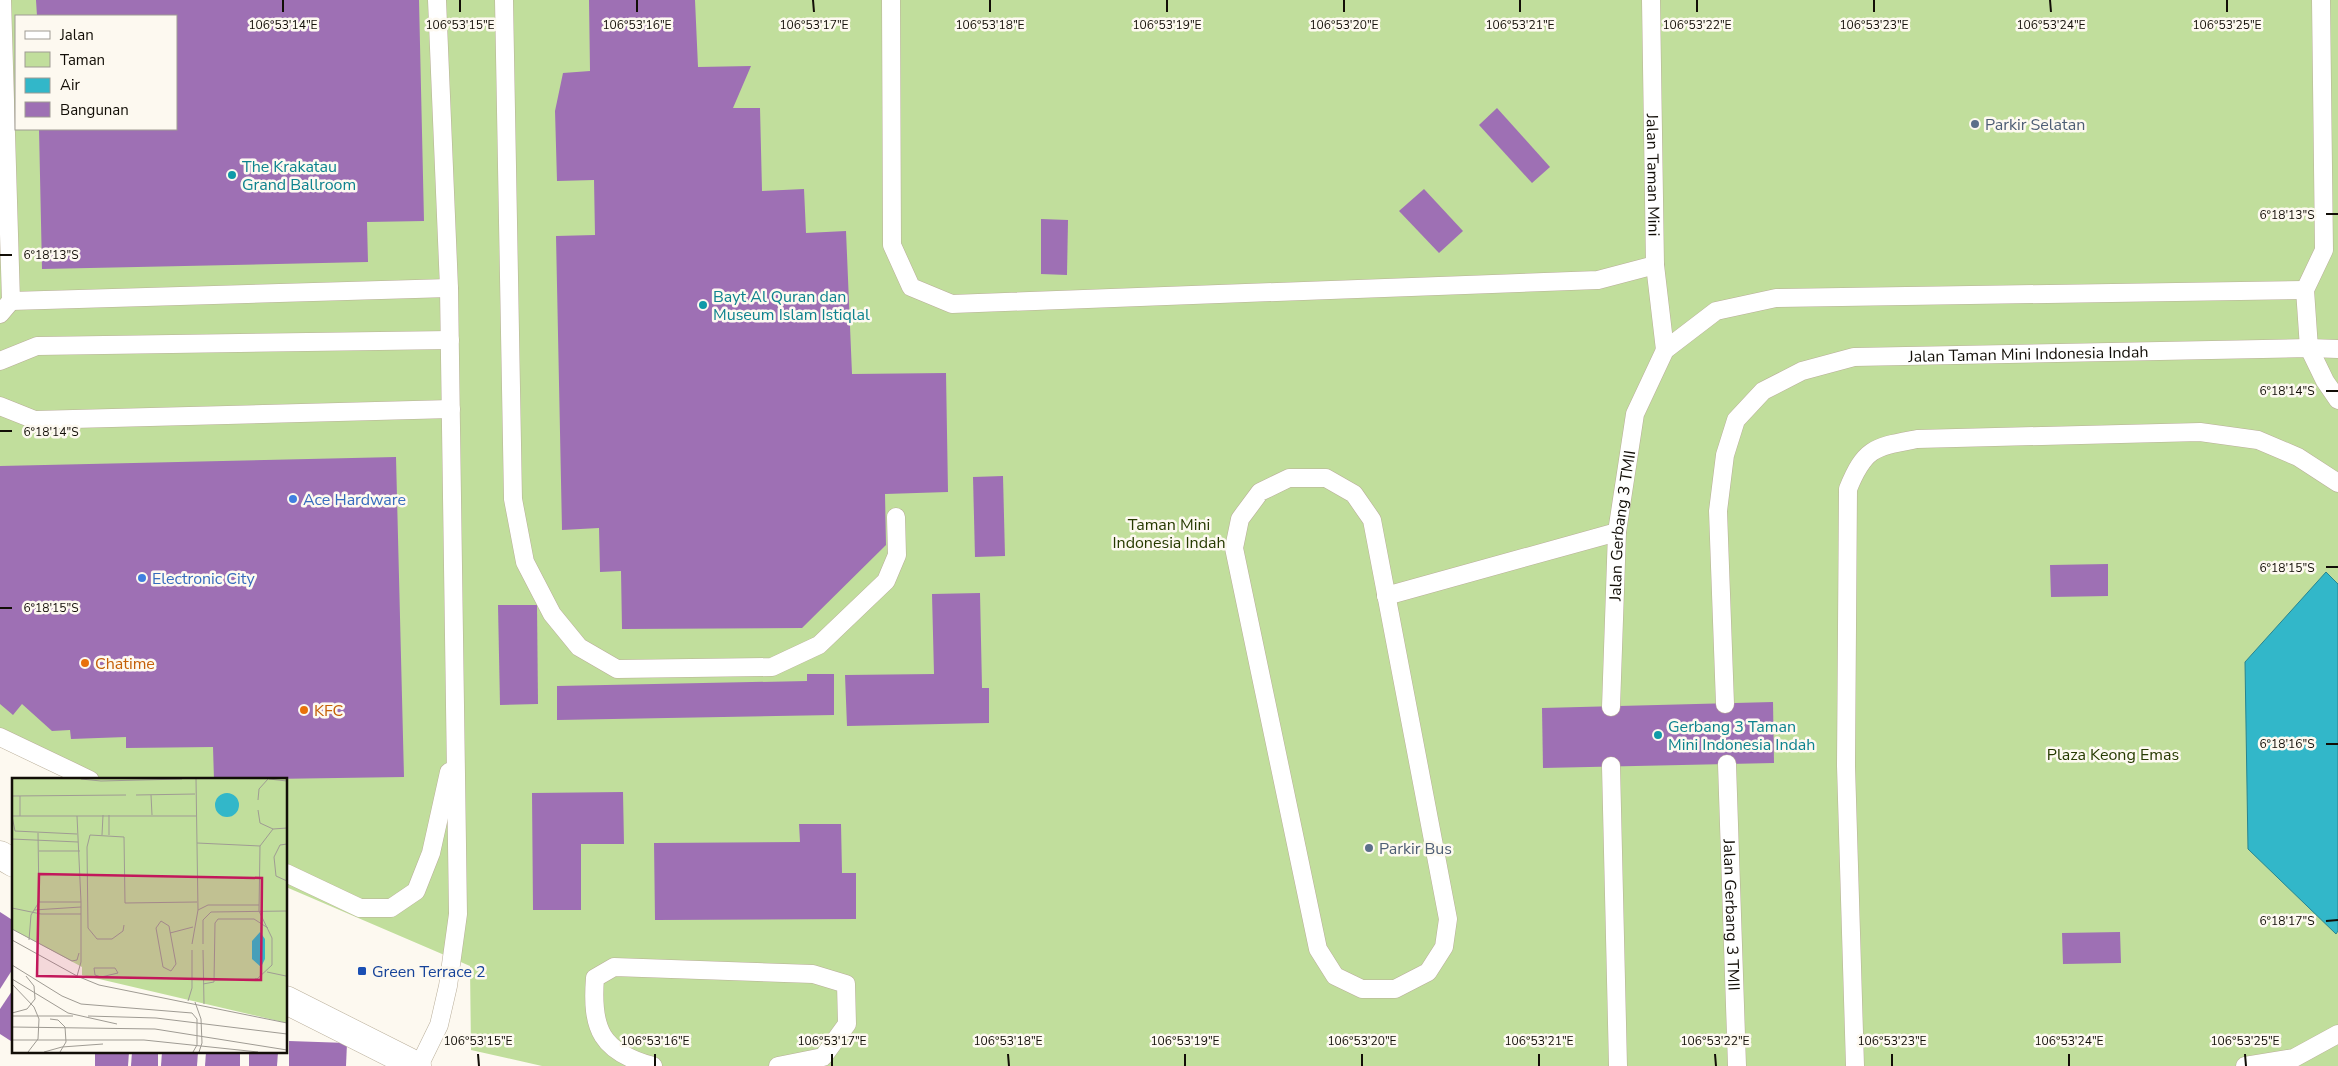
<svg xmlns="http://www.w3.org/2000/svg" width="2338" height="1066" viewBox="0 0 2338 1066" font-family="'Nunito Sans',sans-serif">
<rect width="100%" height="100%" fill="#fdf9f0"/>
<path fill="#c1de9c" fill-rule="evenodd" d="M 0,0 L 2338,0 L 2338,1066 L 542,1066 L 471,1050 L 470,966 L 286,887 L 286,780 L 69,780 L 0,744 ZM 16,16 L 176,16 L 176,129 L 16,129 Z"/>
<polygon fill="#32b7c9" stroke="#28848f" points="2326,572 2338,584 2338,931 2336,934 2248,849 2245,662"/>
<g fill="#9e70b4">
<polygon points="36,0 419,0 424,221 367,222 368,262 42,269 39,129 176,129 176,16 37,16"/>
<polygon points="589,0 695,0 698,67 751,66 733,108 760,108 762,191 804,189 806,233 846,231 852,374 946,373 948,492 885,494 886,545 802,628 622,629 621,571 600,572 599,528 562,530 556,236 595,235 594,180 557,181 555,111 563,73 590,71"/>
<polygon points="1497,108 1550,167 1532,183 1479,125"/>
<polygon points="1424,189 1463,231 1439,253 1399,211"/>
<polygon points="1041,219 1068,220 1067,275 1041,274"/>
<polygon points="396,457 404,777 214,780 213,747 126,748 126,737 71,739 70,730 52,731 22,704 13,715 0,704 0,466"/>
<polygon points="1003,476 1005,556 975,557 973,477"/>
<polygon points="2108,564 2108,596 2051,597 2050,565"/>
<polygon points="980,593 982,688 989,688 989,723 847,726 845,675 934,674 932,594"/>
<polygon points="498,605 537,605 538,704 500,705"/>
<polygon points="807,674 834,674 834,715 557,720 557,686 807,681"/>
<polygon points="1773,702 1774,763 1543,768 1542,708"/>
<polygon points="623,792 624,844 581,844 581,910 533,910 532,793"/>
<polygon points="799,824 841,824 842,873 856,873 856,919 655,920 654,843 800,842"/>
<polygon points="0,912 14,921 14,967 0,989"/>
<polygon points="2120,932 2121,963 2063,964 2062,933"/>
<polygon points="14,988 14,1043 0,1034 0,1009"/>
<polygon points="289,1041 347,1043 346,1066 289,1066"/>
<polygon points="95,1052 129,1052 128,1066 95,1066"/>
<polygon points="132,1052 158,1052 158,1066 131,1066"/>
<polygon points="162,1052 198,1052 197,1066 161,1066"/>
<polygon points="206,1052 240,1052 240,1066 205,1066"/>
<polygon points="249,1052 278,1052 277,1066 249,1066"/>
</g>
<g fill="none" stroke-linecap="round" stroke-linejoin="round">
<g stroke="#b9ae99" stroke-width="19">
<g id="service">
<polyline points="504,0 513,499 525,562 552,614 579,647 617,669 772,667 819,645 886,581 897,555 896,517"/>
<polyline points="891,0 892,245 911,287 952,304 1598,280 1655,265"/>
<path id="s1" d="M 1651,0 L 1655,265 L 1665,350"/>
<polyline points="2321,0 2324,250 2305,290 2309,348 2325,381 2338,400"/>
<polyline points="11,301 449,288"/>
<polyline points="0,314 11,301 2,0"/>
<polyline points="0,361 37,346 450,340"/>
<polyline points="0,406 35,420 451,409"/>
<polygon points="1289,478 1326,478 1354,494 1372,520 1448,919 1444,947 1428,972 1395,989 1362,989 1335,976 1318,949 1234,548 1240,519 1260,492"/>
<polyline points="1386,596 1617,532"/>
<path id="s2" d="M 1725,704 L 1718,511 L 1725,455 L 1736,420 L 1763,391 L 1802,371 L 1854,357 L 2309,348 L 2338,349"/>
<path id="s3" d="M 1611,707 L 1617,532 L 1635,414 L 1665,350 L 1716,311 L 1776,298 L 2305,290"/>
<polyline points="0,737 90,780"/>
<path id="s4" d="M 1727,764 L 1737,1066"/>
<polyline points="1611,766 1618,1066"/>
<polyline points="286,873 360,908 391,908 416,891 431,853 449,772"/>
<polyline points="419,1066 439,1025 448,986 458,914 449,288 437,0"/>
<path d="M 653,1066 C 601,1052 591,1029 595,978 L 614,967 L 813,974 L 846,984 L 847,1024 L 823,1057 L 778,1066"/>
<path d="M 1855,1066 L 1846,766 L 1848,489 C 1865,447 1875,447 1917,439 L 2200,432 L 2258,440 L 2298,457 L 2338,483"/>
<polyline points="2245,1066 2294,1058 2338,1034"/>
</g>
</g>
<g stroke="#b9ae99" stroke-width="29">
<g id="primary">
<polyline points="0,855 14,863"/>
<polyline points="286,1000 417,1066"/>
</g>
</g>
<use href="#service" stroke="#fff" stroke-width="18"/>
<use href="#primary" stroke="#fff" stroke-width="28"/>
</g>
<path fill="none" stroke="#120e07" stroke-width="2" d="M 283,0 L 283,12M 460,0 L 460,12M 637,0 L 637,12M 813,0 L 814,12M 990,0 L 990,12M 1167,0 L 1167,12M 1344,0 L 1344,12M 1520,0 L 1520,12M 1697,0 L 1697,12M 1874,0 L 1874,12M 2050,0 L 2051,12M 2227,0 L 2227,12M 2326,214 L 2338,214M 0,255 L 12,255M 2326,391 L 2338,391M 0,431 L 12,431M 2326,567 L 2338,567M 0,608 L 12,608M 2326,744 L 2338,744M 2326,921 L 2338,920M 478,1054 L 479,1066M 655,1054 L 655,1066M 832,1054 L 832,1066M 1008,1054 L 1009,1066M 1185,1054 L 1185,1066M 1362,1054 L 1362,1066M 1539,1054 L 1539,1066M 1715,1054 L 1716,1066M 1892,1054 L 1892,1066M 2069,1054 L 2069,1066M 2245,1054 L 2246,1066"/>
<g fill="#5c6f8a" stroke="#fdf9f0" stroke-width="2">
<circle cx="1975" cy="124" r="5"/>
<circle cx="1369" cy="848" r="5"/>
</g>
<g fill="#0f9aa8" stroke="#fdf9f0" stroke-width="2">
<circle cx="232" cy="175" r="5"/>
<circle cx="703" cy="305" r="5"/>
<circle cx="1658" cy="735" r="5"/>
</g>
<g fill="#3f7fe0" stroke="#fdf9f0" stroke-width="2">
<circle cx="293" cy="499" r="5"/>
<circle cx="142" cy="578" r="5"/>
</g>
<g fill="#e8710a" stroke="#fdf9f0" stroke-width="2">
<circle cx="85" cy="663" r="5"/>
<circle cx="304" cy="710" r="5"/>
</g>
<rect fill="#1a4fb4" stroke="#fdf9f0" stroke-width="2" x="357" y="966" width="10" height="10" rx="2.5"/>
<g text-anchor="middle" stroke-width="5" stroke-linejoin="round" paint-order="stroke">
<g font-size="16" fill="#4e5e75" stroke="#fdf9f0" text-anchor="start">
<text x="1985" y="130">Parkir Selatan</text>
<text x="1379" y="854">Parkir Bus</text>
</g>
<g font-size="16" fill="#0d838f" stroke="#fdf9f0" text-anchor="start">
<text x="242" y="172">The Krakatau<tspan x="242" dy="18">Grand Ballroom</tspan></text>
<text x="713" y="302">Bayt Al Quran dan<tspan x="713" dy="18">Museum Islam Istiqlal</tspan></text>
<text x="1668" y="732">Gerbang 3 Taman<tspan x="1668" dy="18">Mini Indonesia Indah</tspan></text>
</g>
<g font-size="16" fill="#120e07" stroke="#fdf9f0">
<text dy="6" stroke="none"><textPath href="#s1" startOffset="175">Jalan Taman Mini</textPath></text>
<text dy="6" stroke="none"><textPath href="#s2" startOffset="598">Jalan Taman Mini Indonesia Indah</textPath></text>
<text dy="6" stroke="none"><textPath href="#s3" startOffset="182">Jalan Gerbang 3 TMII</textPath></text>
<text dy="6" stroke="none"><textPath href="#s4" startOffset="151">Jalan Gerbang 3 TMII</textPath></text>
</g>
<g font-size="16" fill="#366cbe" stroke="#fdf9f0" text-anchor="start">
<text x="303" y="505">Ace Hardware</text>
<text x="152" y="584">Electronic City</text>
</g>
<g font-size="16" fill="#263a00" stroke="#fdf9f0">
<text x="1169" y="530">Taman Mini<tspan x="1169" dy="18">Indonesia Indah</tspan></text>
<text x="2113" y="760">Plaza Keong Emas</text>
</g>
<g font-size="16" fill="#c56008" stroke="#fdf9f0" text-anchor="start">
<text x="95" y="669">Chatime</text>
<text x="314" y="716">KFC</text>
</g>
<g font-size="16" fill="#164399" stroke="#fdf9f0" text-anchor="start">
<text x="372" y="977">Green Terrace 2</text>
</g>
</g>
<g transform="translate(12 778)">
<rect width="275" height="275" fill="#fdf9f0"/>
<path d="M 0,1 L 275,1 L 275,245 L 70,197 L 70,189 L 0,151 Z" fill="#c1de9c"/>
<path d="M203 27a12 12 0 1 1 24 0a12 12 0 1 1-24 0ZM 248,154 L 253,161 L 253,181 L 249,189 L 240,181 L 240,163 Z" fill="#32b7c9"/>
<path fill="none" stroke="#9f9b93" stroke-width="1" d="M 69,1 L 89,3 L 170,1M 184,1 L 186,132M 257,1 L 275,3M 124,17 L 183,16M 139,17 L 140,37M 0,18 L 114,17M 8,18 L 8,38M 246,22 L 247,11 L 256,1M 246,32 L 248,45 L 261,51M 97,37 L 97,57M 0,38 L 184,38M 0,38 L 3,53 L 65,56M 65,38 L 69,124 L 69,184 L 65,198M 90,57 L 91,37M 0,61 L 66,64M 185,65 L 248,68M 275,66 L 268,67 L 262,79 L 264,98 L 275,103M 248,68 L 261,51 L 275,50M 27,73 L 68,73M 27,124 L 69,124M 0,130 L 29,136 L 69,136M 22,132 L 69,129M 186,132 L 196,127 L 247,127M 149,143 L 157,148 L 164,186 L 159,193 L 151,189 L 144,150 ZM 112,147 L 111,153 L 100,161 L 85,161 L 76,150 L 75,69 L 78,57 L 112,59 L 113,125 L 185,124M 0,151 L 60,183 L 65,182 L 67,175M 158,155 L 181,149M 0,162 L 65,198 L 87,207 L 275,245M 17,162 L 19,137 L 27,124 L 26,55M 180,166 L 186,132M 191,166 L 191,142 L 199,134 L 275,133M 191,172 L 192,226M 0,187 L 50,218 L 69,226 L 180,235 L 185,241 L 185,267 L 181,274M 82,190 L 103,190 L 106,195 L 89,199 L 83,197 ZM 255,194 L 274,198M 0,201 L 56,235 L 105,246M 203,202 L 245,201 L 260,187 L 260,160 L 247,133 L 248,68M 0,206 L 22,229 L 27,241 L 26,261 L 16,274M 191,206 L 202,204 L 203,145 L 206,141 L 242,141 L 256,150M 176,223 L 180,210 L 180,172M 183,224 L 189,241 L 190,265 L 187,274M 0,235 L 15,231 L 23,221 L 22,208 L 14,198M 0,238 L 61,238M 76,238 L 144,240 L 275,256M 38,241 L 46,242 L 53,249 L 54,264 L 48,274M 0,249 L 143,251 L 275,272M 0,262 L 132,262 L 246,274M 32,274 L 50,269 L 91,266"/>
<path fill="#c2185b" fill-opacity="0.15" stroke="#c2185b" stroke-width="2.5" d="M 27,96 L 250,100 L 249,202 L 25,198 Z"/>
<rect width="275" height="275" fill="none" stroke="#120e07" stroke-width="2.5"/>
</g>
<g font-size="12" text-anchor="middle" fill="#120e07" stroke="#fdf9f0" stroke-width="5" stroke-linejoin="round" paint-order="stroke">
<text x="283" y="29">106°53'14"E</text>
<text x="460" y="29">106°53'15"E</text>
<text x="637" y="29">106°53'16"E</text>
<text x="814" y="29">106°53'17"E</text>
<text x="990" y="29">106°53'18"E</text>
<text x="1167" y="29">106°53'19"E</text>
<text x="1344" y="29">106°53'20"E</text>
<text x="1520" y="29">106°53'21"E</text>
<text x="1697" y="29">106°53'22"E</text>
<text x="1874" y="29">106°53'23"E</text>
<text x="2051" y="29">106°53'24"E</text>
<text x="2227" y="29">106°53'25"E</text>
<text x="2287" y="219">6°18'13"S</text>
<text x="51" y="259">6°18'13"S</text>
<text x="2287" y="395">6°18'14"S</text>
<text x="51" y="436">6°18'14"S</text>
<text x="2287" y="572">6°18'15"S</text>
<text x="51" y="612">6°18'15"S</text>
<text x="2287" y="748">6°18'16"S</text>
<text x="2287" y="925">6°18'17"S</text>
<text x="478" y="1045">106°53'15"E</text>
<text x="655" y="1045">106°53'16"E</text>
<text x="832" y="1045">106°53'17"E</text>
<text x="1008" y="1045">106°53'18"E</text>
<text x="1185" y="1045">106°53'19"E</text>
<text x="1362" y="1045">106°53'20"E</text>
<text x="1539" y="1045">106°53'21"E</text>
<text x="1715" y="1045">106°53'22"E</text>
<text x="1892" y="1045">106°53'23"E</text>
<text x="2069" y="1045">106°53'24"E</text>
<text x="2245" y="1045">106°53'25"E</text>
</g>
<rect x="15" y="15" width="162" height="115" fill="#fdf9f0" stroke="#9f9b93"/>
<rect x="25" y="31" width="25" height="8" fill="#ffffff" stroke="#9f9b93"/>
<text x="60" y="40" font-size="15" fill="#120e07">Jalan</text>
<rect x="25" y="52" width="25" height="15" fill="#c1de9c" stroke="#9f9b93"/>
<text x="60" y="65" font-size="15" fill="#120e07">Taman</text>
<rect x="25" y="78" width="25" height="15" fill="#32b7c9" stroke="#9f9b93"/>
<text x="60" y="90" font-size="15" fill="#120e07">Air</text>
<rect x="25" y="102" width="25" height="15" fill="#9e70b4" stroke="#9f9b93"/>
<text x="60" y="115" font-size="15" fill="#120e07">Bangunan</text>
</svg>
